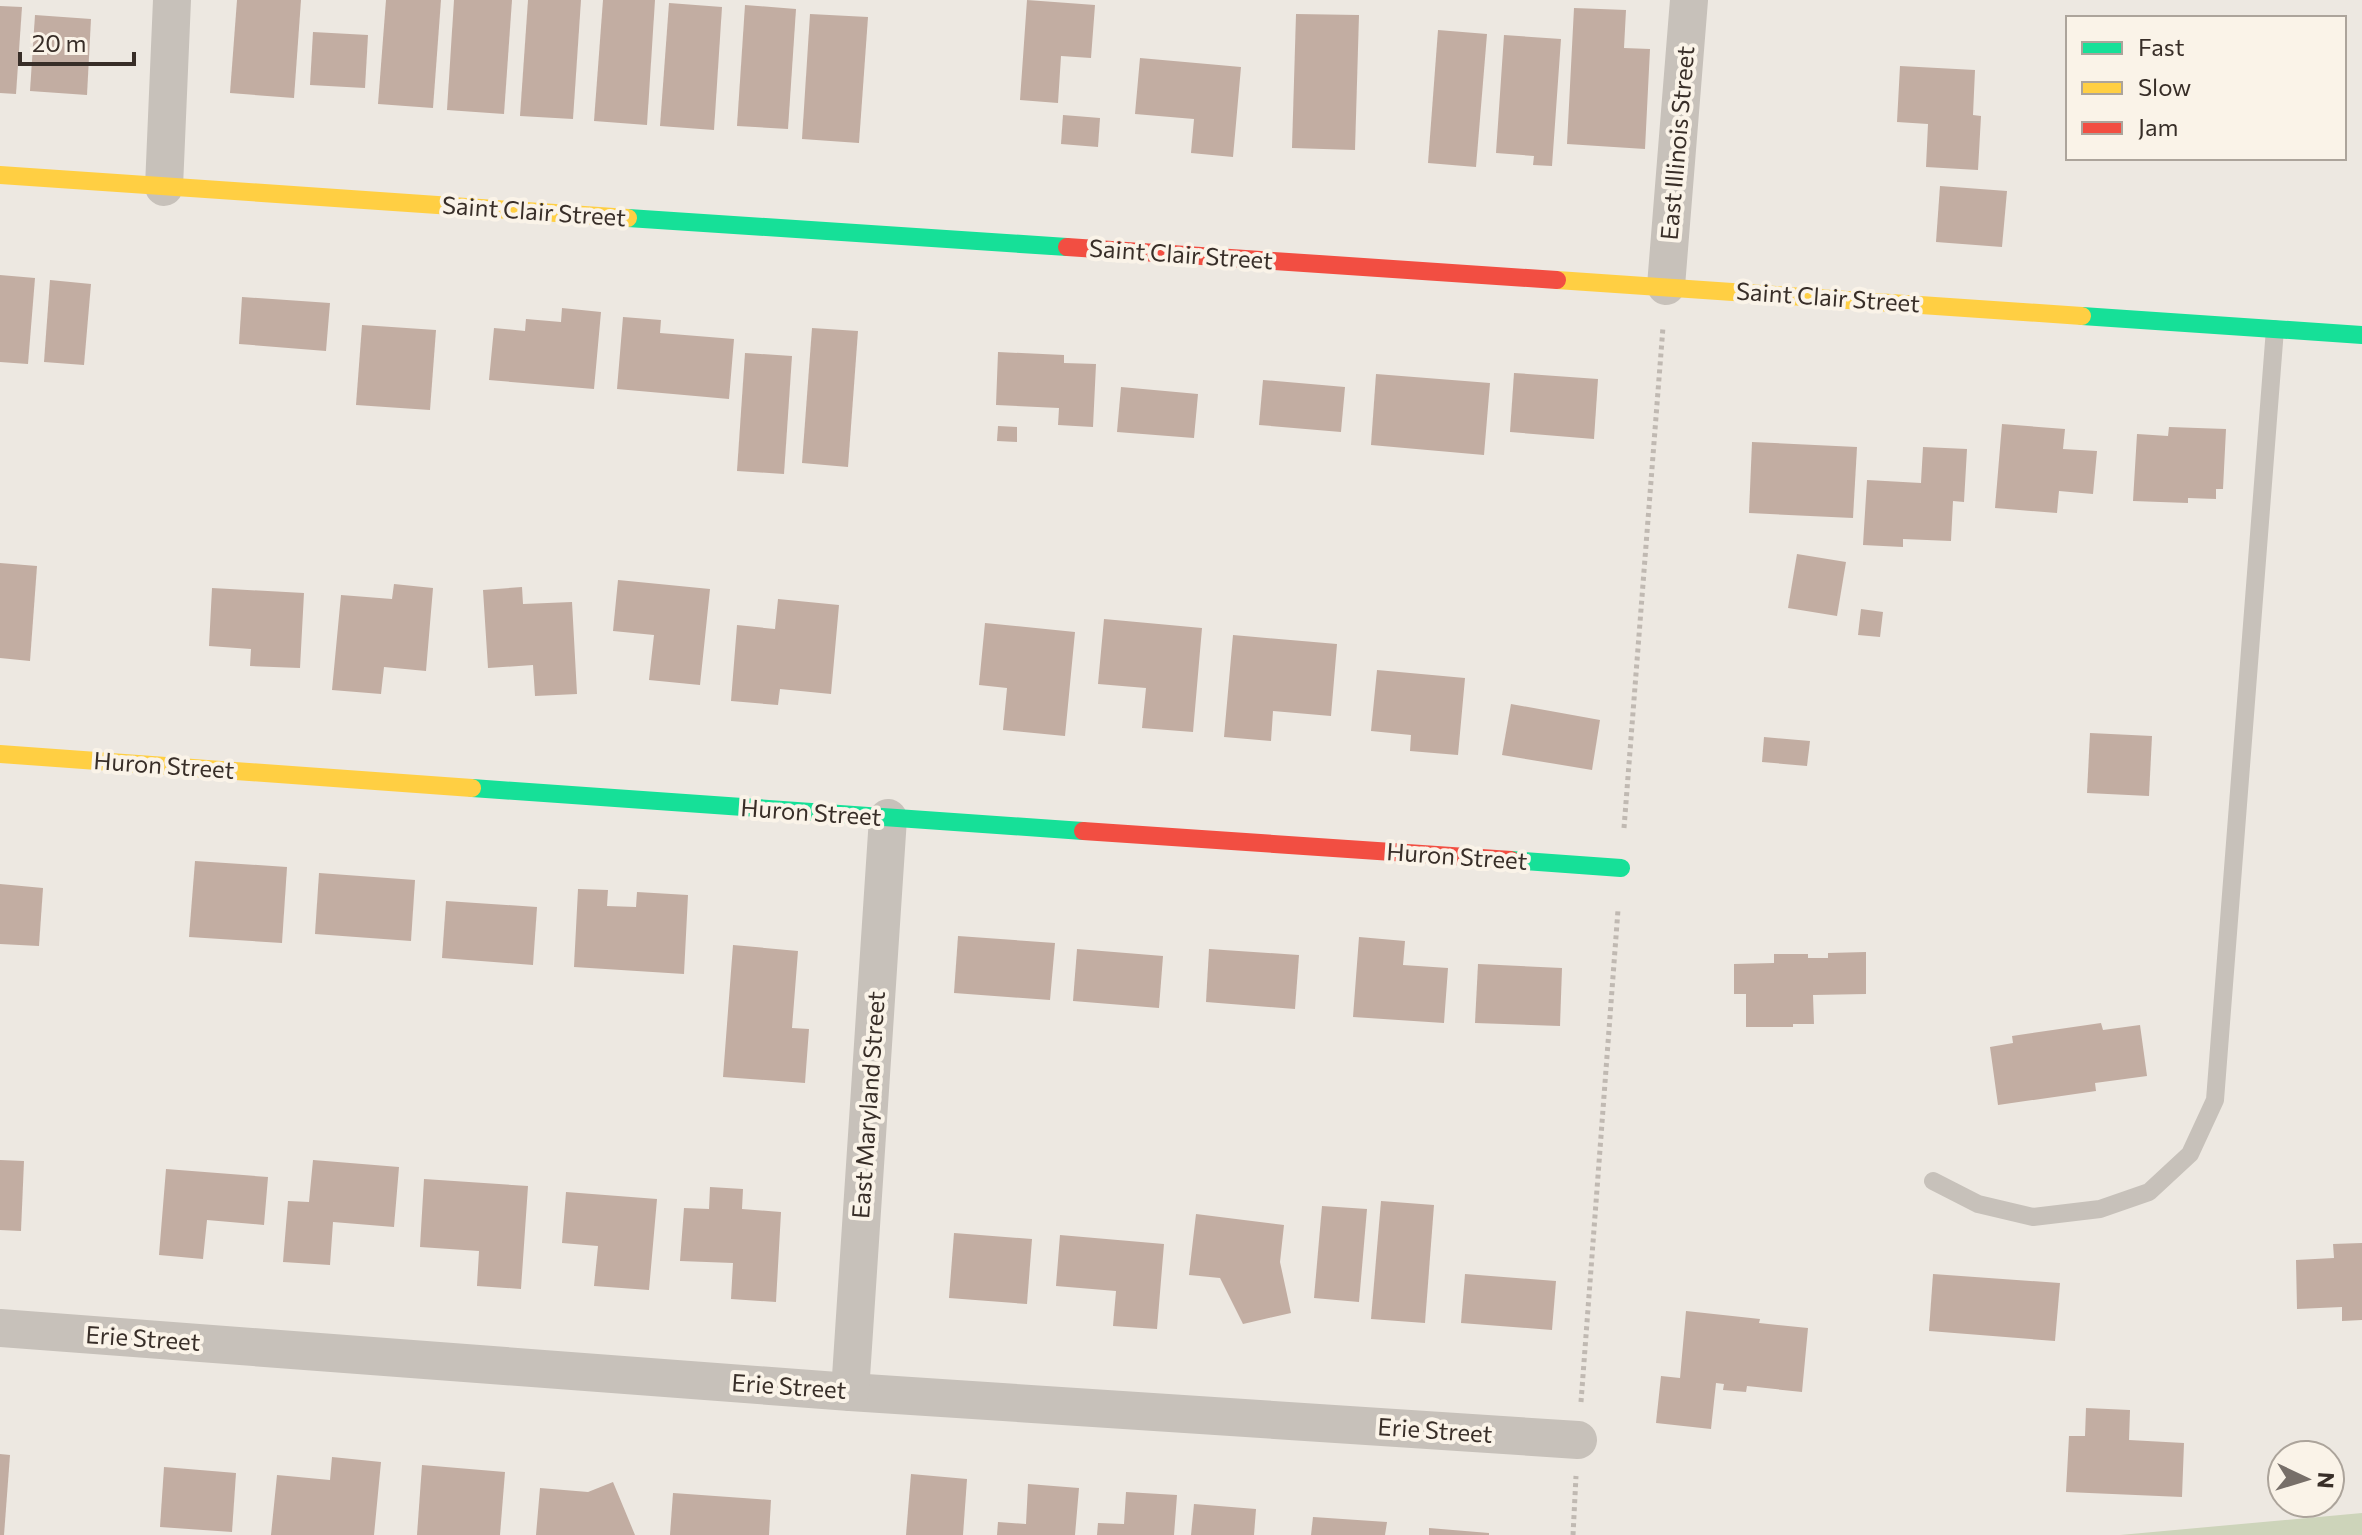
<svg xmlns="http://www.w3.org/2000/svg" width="2362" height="1535" viewBox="0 0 2362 1535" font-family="Commissioner,sans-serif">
<rect width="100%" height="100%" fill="#ede8e1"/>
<polygon fill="#cdd4ba" points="2362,1513 2362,1535 2120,1535"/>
<g fill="#c2ada2">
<polygon points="237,0 301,0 294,98 230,93"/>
<polygon points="386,0 441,0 433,108 378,104"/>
<polygon points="454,0 512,0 504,114 447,110"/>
<polygon points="528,0 581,0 573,119 520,116"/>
<polygon points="603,0 655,0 647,125 594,121"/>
<polygon points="1027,0 1095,5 1091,58 1061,56 1058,103 1020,100"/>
<polygon points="669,3 722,7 714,130 660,126"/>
<polygon points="745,5 796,9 788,129 737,126"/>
<polygon points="0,6 22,7 16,94 0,93"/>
<polygon points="1574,8 1626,10 1624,48 1650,49 1645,149 1567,144"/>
<polygon points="810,14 868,17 859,143 802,139"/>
<polygon points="1296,14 1359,15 1355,150 1292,148"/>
<polygon points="35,15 91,19 87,95 30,91"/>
<polygon points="1438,30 1487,34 1476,167 1428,163"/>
<polygon points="313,32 368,35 365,88 310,85"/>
<polygon points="1504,35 1561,39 1552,166 1533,165 1534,156 1496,153"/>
<polygon points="1140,58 1241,67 1233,157 1191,153 1194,119 1135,114"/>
<polygon points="1900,66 1975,70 1973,115 1981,116 1978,170 1926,167 1928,124 1897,122"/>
<polygon points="1063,115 1100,118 1098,147 1061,144"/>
<polygon points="1940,186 2007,191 2002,247 1936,242"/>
<polygon points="0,275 35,278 28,364 0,362"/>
<polygon points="50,280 91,284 84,365 44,362"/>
<polygon points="242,297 330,303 326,351 239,344"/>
<polygon points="562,308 601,312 594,389 489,380 494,328 525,331 526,319 561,322"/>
<polygon points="623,317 661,320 660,333 734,339 729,399 617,389"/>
<polygon points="362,325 436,330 430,410 356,405"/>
<polygon points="812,328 858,331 848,467 802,463"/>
<polygon points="998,352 1064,355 1064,363 1096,364 1093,427 1058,425 1059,408 996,405"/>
<polygon points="745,353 792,356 784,474 737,471"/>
<polygon points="1514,373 1598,379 1594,439 1510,432"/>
<polygon points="1376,374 1490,383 1484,455 1371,445"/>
<polygon points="1263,380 1345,387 1341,432 1259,425"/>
<polygon points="1121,387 1198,394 1194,438 1117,432"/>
<polygon points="2002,424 2065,429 2063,449 2097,451 2093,494 2059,491 2057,513 1995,508"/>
<polygon points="998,426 1017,427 1017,442 997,441"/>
<polygon points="2169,427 2226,429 2223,489 2216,489 2216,499 2188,498 2188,503 2133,501 2137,434 2168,436"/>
<polygon points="1752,442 1857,447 1853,518 1749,513"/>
<polygon points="1923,447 1967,449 1964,502 1953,501 1951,541 1903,539 1903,547 1863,545 1867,480 1921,483"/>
<polygon points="1797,554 1846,562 1837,616 1788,608"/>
<polygon points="0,563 37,566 30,661 0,658"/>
<polygon points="618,580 710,589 700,685 649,680 654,635 613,631"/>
<polygon points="394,584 433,588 426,671 384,667 381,694 332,690 341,595 392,599"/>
<polygon points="522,587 523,604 572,602 577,694 535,696 533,665 488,668 483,590"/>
<polygon points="212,588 304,593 300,668 250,666 251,649 209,646"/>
<polygon points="778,599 839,605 831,694 780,689 778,705 731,701 737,625 775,629"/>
<polygon points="1861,609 1883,612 1880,637 1858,635"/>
<polygon points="1104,619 1202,628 1193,732 1142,728 1146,688 1098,684"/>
<polygon points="985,623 1075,632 1065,736 1003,730 1007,688 979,685"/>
<polygon points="1233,635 1337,644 1331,716 1273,711 1271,741 1224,737"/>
<polygon points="1377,670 1465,678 1458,755 1410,751 1411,735 1371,731"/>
<polygon points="1511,704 1600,720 1592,770 1502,755"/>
<polygon points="2090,733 2152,736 2149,796 2087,793"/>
<polygon points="1764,737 1810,741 1807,766 1762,762"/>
<polygon points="195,861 287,867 282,943 189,937"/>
<polygon points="319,873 415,880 411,941 315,934"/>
<polygon points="0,884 43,888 39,946 0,944"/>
<polygon points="578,889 608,890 607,906 636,907 637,892 688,895 684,974 574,967"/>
<polygon points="446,901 537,907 533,965 442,958"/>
<polygon points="958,936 1055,943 1050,1000 954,993"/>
<polygon points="1359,937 1405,941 1403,965 1448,968 1444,1023 1353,1017"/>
<polygon points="733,945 798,951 792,1028 809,1029 805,1083 723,1077"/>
<polygon points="1077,949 1163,956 1159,1008 1073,1001"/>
<polygon points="1209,949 1299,955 1295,1009 1206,1002"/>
<polygon points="1866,952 1866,994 1813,995 1814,1024 1793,1024 1793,1027 1746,1027 1746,994 1734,994 1734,964 1774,963 1774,954 1808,954 1808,958 1828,958 1828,953"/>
<polygon points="1478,964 1562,968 1560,1026 1475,1023"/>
<polygon points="2101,1023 2103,1030 2140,1025 2147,1076 2095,1083 2096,1091 1998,1105 1990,1047 2013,1043 2012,1036"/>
<polygon points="0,1160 24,1161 21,1231 0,1230"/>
<polygon points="313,1160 399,1167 394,1227 333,1222 330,1265 283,1262 288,1201 309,1202"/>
<polygon points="166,1169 268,1177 264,1225 207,1220 203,1259 159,1255"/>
<polygon points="424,1179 528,1186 521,1289 477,1286 479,1251 420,1247"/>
<polygon points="710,1187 743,1189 742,1209 781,1212 776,1302 731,1299 733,1263 680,1261 684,1208 709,1209"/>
<polygon points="566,1192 657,1199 649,1290 594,1286 598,1246 562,1243"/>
<polygon points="1381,1201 1434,1205 1425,1323 1371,1319"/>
<polygon points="1322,1206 1367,1209 1359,1302 1314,1298"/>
<polygon points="1196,1214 1284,1225 1280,1262 1291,1313 1243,1324 1220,1278 1189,1275"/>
<polygon points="954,1233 1032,1239 1027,1304 949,1298"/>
<polygon points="1060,1235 1164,1244 1157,1329 1113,1326 1116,1291 1056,1286"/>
<polygon points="2362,1243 2362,1320 2342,1321 2342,1307 2297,1309 2296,1260 2334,1258 2333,1244"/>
<polygon points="1465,1274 1556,1281 1552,1330 1461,1323"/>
<polygon points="1933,1274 2060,1283 2055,1341 1929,1331"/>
<polygon points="1686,1311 1760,1319 1759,1323 1808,1328 1802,1392 1747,1386 1746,1392 1723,1390 1724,1384 1716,1383 1711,1429 1656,1423 1661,1376 1680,1378"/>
<polygon points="2086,1408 2130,1410 2129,1440 2184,1443 2182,1497 2066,1492 2069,1436 2085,1436"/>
<polygon points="0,1454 10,1455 4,1535 0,1535"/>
<polygon points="332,1457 381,1462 374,1535 271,1535 277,1475 330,1480"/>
<polygon points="422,1465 505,1472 500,1535 417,1535"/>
<polygon points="164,1467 236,1473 232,1532 160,1527"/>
<polygon points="911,1474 967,1479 963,1535 906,1535"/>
<polygon points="613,1482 635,1535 536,1535 540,1488 588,1492"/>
<polygon points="1028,1484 1079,1488 1075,1535 997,1535 998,1522 1026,1524"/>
<polygon points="1126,1492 1177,1495 1174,1535 1097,1535 1098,1523 1124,1524"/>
<polygon points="673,1493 771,1500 769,1535 670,1535"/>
<polygon points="1194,1504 1256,1509 1254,1535 1191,1535"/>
<polygon points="1313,1517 1387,1522 1385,1535 1311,1535"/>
<polygon points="1429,1528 1489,1533 1489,1535 1429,1535"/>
</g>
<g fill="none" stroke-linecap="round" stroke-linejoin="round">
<g stroke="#c0b9b2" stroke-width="5" stroke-dasharray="4 4" stroke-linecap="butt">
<polyline points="1624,828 1663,327"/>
<polyline points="1581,1402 1618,910"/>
<polyline points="1573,1535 1576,1476"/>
</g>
<polyline stroke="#c7c1ba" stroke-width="18" points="1933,1181 1978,1204 2033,1217 2100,1209 2149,1192 2190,1154 2215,1100 2275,329"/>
<g stroke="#c7c1ba" stroke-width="38">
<polyline points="164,187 172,0"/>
<polyline points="1666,286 1689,0"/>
<polyline points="0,1328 850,1392 1578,1440"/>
<polyline points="850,1392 888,818"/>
</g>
<g stroke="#16e098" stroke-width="18">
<polyline points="628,218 1067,247"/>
<polyline points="2082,316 2362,335"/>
<polyline points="472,788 1083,831"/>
<polyline points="1511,860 1621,868"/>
</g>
<g stroke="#ffcf43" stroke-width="18">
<polyline points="0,175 628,218"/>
<polyline points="1557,280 2082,316"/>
<polyline points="0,754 472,788"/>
</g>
<g stroke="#f24e42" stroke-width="18">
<polyline points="1067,247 1557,280"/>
<polyline points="1083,831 1511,860"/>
</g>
</g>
<g text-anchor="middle" stroke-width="8" stroke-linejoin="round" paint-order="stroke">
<g font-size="24" fill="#382e28" stroke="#faf3e8">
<text transform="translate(1678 143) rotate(-85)" y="8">East Illinois Street</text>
<text transform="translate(534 212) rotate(4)" y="8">Saint Clair Street</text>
<text transform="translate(1181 255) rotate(4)" y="8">Saint Clair Street</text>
<text transform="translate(1828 298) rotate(4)" y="8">Saint Clair Street</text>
<text transform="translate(164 766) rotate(4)" y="8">Huron Street</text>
<text transform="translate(811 813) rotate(4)" y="8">Huron Street</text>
<text transform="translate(1457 857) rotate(4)" y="8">Huron Street</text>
<text transform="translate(869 1105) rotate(-86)" y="8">East Maryland Street</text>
<text transform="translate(143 1339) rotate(4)" y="8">Erie Street</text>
<text transform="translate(789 1387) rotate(4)" y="8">Erie Street</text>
<text transform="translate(1435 1431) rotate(4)" y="8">Erie Street</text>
</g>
</g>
<rect x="2066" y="16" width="280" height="144" fill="#faf3e8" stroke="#aca49b" stroke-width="2"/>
<rect x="2082" y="42" width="40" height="12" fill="#16e098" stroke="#aca49b" stroke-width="2"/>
<text x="2138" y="56" font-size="24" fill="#382e28">Fast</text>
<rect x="2082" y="82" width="40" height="12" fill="#ffcf43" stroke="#aca49b" stroke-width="2"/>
<text x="2138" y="96" font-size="24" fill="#382e28">Slow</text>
<rect x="2082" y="122" width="40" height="12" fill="#f24e42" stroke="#aca49b" stroke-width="2"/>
<text x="2138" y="136" font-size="24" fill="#382e28">Jam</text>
<g transform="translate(2306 1479) rotate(94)"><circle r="38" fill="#faf3e8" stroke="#aca49b" stroke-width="2"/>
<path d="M0-6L14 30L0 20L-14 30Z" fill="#776f69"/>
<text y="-12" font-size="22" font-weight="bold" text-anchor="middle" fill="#382e28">N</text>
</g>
<path d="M20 52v12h114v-12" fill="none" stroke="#382e28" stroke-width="4"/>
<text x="32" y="52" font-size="24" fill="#382e28" stroke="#faf3e8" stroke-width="6" paint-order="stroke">20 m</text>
</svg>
